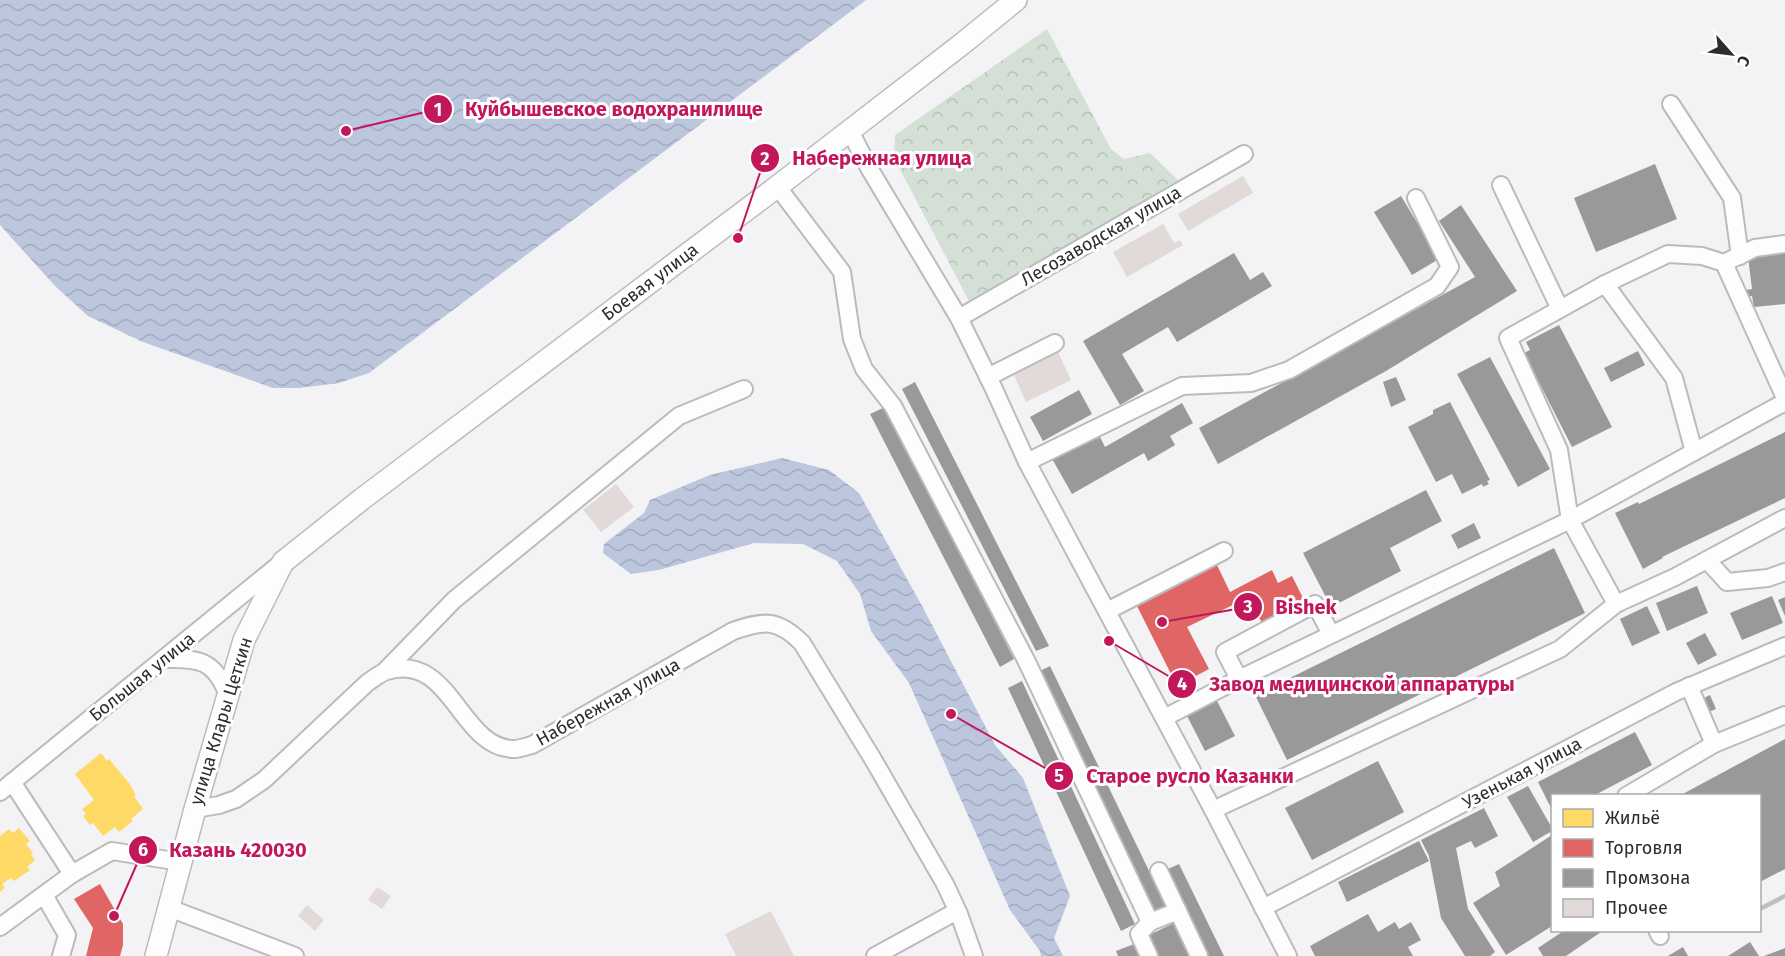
<svg xmlns="http://www.w3.org/2000/svg" width="1785" height="956" viewBox="0 0 1785 956" font-family="'Fira Sans',sans-serif">
<defs>
<pattern id="forest-crowns" width="20" height="18" patternUnits="userSpaceOnUse" patternTransform="scale(1.5)"><rect width="20" height="18" fill="#d4dfd5"/><path d="M2 6a3 3 0 1 1 6 0M12 15a3 3 0 1 1 6 0" fill="none" stroke="#b6c0b7"/></pattern>
<pattern id="water-waves" width="16" height="10" patternUnits="userSpaceOnUse" patternTransform="scale(1.5)"><rect width="16" height="10" fill="#bcc6dd"/><path d="M0 5q4-4 8 0t8 0" fill="none" stroke="#a2aabe"/></pattern>
</defs>
<rect width="100%" height="100%" fill="#f3f3f6"/>
<polygon fill="url(#forest-crowns)" points="1047,29 1111,149 1124,159 1150,153 1178,180 970,303 894,158 895,135"/>
<g fill="url(#water-waves)">
<polygon points="0,0 866,0 369,373 339,383 299,388 273,388 143,342 88,316 55,286 0,225"/>
<polygon points="782,458 829,470 859,493 921,604 995,745 1023,778 1070,896 1054,938 1063,956 1041,956 1040,951 1010,910 909,683 871,631 860,594 837,561 803,544 754,543 659,570 631,574 603,553 604,544 644,513 650,500 710,475"/>
</g>
<g fill="#ffd966">
<polygon points="101,753 107,761 109,759 129,783 136,795 134,796 143,809 131,819 133,821 119,832 115,827 103,836 93,823 90,825 83,816 86,814 82,809 94,800 75,774"/>
<polygon points="19,828 30,841 26,844 33,853 31,855 35,860 27,867 30,870 14,881 11,878 2,884 5,888 0,892 0,836 9,829 13,833"/>
</g>
<g fill="#e06666">
<polygon points="1217,565 1230,592 1272,570 1278,583 1292,576 1305,602 1263,625 1260,619 1235,604 1187,627 1209,669 1177,686 1136,604"/>
<polygon points="100,884 123,924 123,945 120,956 86,956 93,928 74,899"/>
</g>
<g fill="#999">
<polygon points="1655,164 1677,219 1596,252 1574,198"/>
<polygon points="1401,196 1439,259 1412,275 1374,212"/>
<polygon points="1461,205 1517,291 1386,371 1218,464 1199,428 1475,277 1439,221"/>
<polygon points="1785,251 1785,304 1754,307 1752,296 1746,297 1745,290 1752,289 1748,257"/>
<polygon points="1234,253 1250,280 1263,272 1272,286 1177,342 1168,327 1122,354 1144,391 1120,405 1083,341"/>
<polygon points="1559,325 1612,427 1572,447 1524,353 1530,350 1526,342"/>
<polygon points="1638,351 1645,365 1611,382 1604,368"/>
<polygon points="1490,357 1550,469 1518,487 1457,374"/>
<polygon points="1396,377 1406,400 1391,407 1383,382"/>
<polygon points="915,382 1049,646 1036,651 902,389"/>
<polygon points="1079,390 1092,414 1043,441 1030,417"/>
<polygon points="1450,402 1490,480 1487,481 1489,484 1483,487 1482,484 1462,494 1452,474 1436,482 1408,427 1433,414 1433,410"/>
<polygon points="1182,403 1193,423 1170,436 1175,445 1148,461 1144,453 1072,494 1051,457 1097,431 1105,447"/>
<polygon points="885,407 1014,659 1000,667 870,414"/>
<polygon points="1785,432 1785,498 1662,557 1663,558 1643,569 1615,513 1638,502 1639,504"/>
<polygon points="1426,490 1442,521 1390,548 1401,571 1331,607 1303,553"/>
<polygon points="1474,523 1481,538 1458,549 1451,535"/>
<polygon points="1554,548 1585,613 1287,760 1255,695"/>
<polygon points="1697,586 1708,613 1667,631 1656,603"/>
<polygon points="1772,596 1783,623 1742,640 1730,613"/>
<polygon points="1785,597 1785,616 1778,600"/>
<polygon points="1647,606 1660,633 1632,646 1620,619"/>
<polygon points="1705,633 1717,655 1698,665 1686,643"/>
<polygon points="1050,666 1168,910 1154,917 1036,673"/>
<polygon points="1022,681 1135,924 1121,931 1008,688"/>
<polygon points="1710,695 1716,709 1706,713 1700,700"/>
<polygon points="1215,697 1235,736 1205,751 1185,712"/>
<polygon points="1635,732 1652,765 1593,796 1552,796 1552,810 1538,782"/>
<polygon points="1785,739 1785,869 1760,882 1760,796 1679,796"/>
<polygon points="1378,761 1404,812 1312,860 1285,808"/>
<polygon points="1528,786 1552,828 1552,831 1533,842 1507,797"/>
<polygon points="1484,808 1498,836 1475,848 1471,841 1456,848 1468,909 1495,952 1490,956 1465,956 1441,918 1429,856 1421,840"/>
<polygon points="1552,835 1552,926 1506,955 1473,903 1500,886 1495,872"/>
<polygon points="1419,841 1429,861 1347,902 1338,882"/>
<polygon points="1179,864 1224,956 1208,956 1168,869"/>
<polygon points="1368,914 1378,932 1395,922 1399,929 1411,922 1421,940 1408,947 1413,956 1315,956 1310,946"/>
<polygon points="1174,923 1190,956 1157,956 1147,936"/>
<polygon points="1565,930 1604,930 1566,956 1543,956 1538,948"/>
<polygon points="1750,942 1759,956 1728,956"/>
<polygon points="1134,944 1139,956 1118,956 1116,951"/>
<polygon points="1683,947 1688,956 1668,956"/>
<polygon points="1785,948 1785,956 1764,956"/>
</g>
<g fill="#e1dad9">
<polygon points="1243,176 1253,193 1188,231 1178,214"/>
<polygon points="1163,224 1174,243 1180,240 1183,245 1127,277 1113,252"/>
<polygon points="1058,352 1071,380 1026,402 1013,373"/>
<polygon points="616,484 634,507 601,532 583,510"/>
<polygon points="377,887 391,896 382,909 368,900"/>
<polygon points="307,905 324,920 315,931 298,916"/>
<polygon points="771,911 794,956 736,956 725,934"/>
</g>
<g fill="none" stroke-linecap="round" stroke-linejoin="round">
<g stroke="#bbbbbd" stroke-width="20">
<g id="minor">
<polyline points="1671,104 1732,198 1740,256"/>
<polyline points="850,131 869,168 959,318 993,387 1027,462 1213,810 1288,956"/>
<polyline points="1501,185 1560,309"/>
<polyline points="777,186 842,272 852,339 864,369 893,406 1027,662 1150,922"/>
<polyline points="1785,244 1755,248 1724,263 1785,398"/>
<polyline points="1724,263 1702,256 1668,254 1605,284 1508,338 1559,450 1570,520 1785,402"/>
<polyline points="1605,284 1674,378 1694,452"/>
<polyline points="959,318 1244,154"/>
<polyline points="988,377 1055,343"/>
<polyline points="1027,462 1182,386 1251,383 1289,370 1437,286 1450,267 1416,198"/>
<polyline points="1707,560 1727,582 1768,578 1785,572"/>
<polyline points="1616,604 1675,577 1785,518"/>
<polyline points="1107,611 1224,551"/>
<path d="M 165,659 C 198,658 214,660 227,693"/>
<polyline points="385,671 454,600 679,416 744,389"/>
<polyline points="1239,679 1225,652 1315,604 1331,634"/>
<polyline points="1164,718 1239,679 1570,520 1616,604 1560,649 1213,810"/>
<polyline points="1714,744 1785,715"/>
<polyline points="12,782 72,874 112,851 180,862"/>
<polyline points="0,792 281,563"/>
<polyline points="1626,796 1714,744 1689,686"/>
<path d="M 195,809 L 219,805 L 236,799 L 264,780 L 367,683 C 373,679 380,673 387,671 C 451,651 460,749 514,749 C 520,749 527,746 532,745 L 733,631 C 764,620 778,619 802,643 L 874,761 L 945,884 L 959,914 L 974,956"/>
<polyline points="1159,871 1199,956"/>
<polyline points="44,895 67,935 61,956"/>
<polyline points="169,908 295,956"/>
<polyline points="1263,908 1676,692 1785,646"/>
<polyline points="0,927 72,874"/>
<polyline points="1657,930 1660,936"/>
<polyline points="875,956 957,911"/>
<polyline points="1149,956 1139,934 1150,922 1178,911"/>
</g>
</g>
<g stroke="#bbbbbd" stroke-width="24">
<polyline id="major" points="156,956 195,809 244,640 283,562 362,499 782,183 962,44 1016,0"/>
</g>
<use href="#minor" stroke="#fdfdfe" stroke-width="16"/>
<use href="#major" stroke="#fdfdfe" stroke-width="21"/>
<polyline stroke="#bfbfc0" stroke-width="4.5" points="1760,909 1785,896"/>
</g>
<g text-anchor="middle" stroke-width="6" stroke-linejoin="round" paint-order="stroke">
<g font-size="18" fill="#2d2d2f" stroke="#fff">
<text transform="translate(1101 236) rotate(-30)" y="6">Лесозаводская улица</text>
<text transform="translate(650 282) rotate(-37)" y="6">Боевая улица</text>
<text transform="translate(142 677) rotate(-39)" y="6">Большая улица</text>
<text transform="translate(608 702) rotate(-29)" y="6">Набережная улица</text>
<text transform="translate(221 721) rotate(-73)" y="6">улица Клары Цеткин</text>
<text transform="translate(1522 773) rotate(-28)" y="6">Узенькая улица</text>
</g>
</g>
<path fill="none" stroke="#c2185b" stroke-width="2" d="M346 131L438 109M738 238L765 158M1162 622L1248 607M1109 641L1182 684M951 714L1059 776M114 916L143 850"/>
<g fill="#c2185b" stroke="#fff" stroke-width="2">
<circle cx="346" cy="131" r="6"/>
<circle cx="738" cy="238" r="6"/>
<circle cx="1162" cy="622" r="6"/>
<circle cx="1109" cy="641" r="6"/>
<circle cx="951" cy="714" r="6"/>
<circle cx="114" cy="916" r="6"/>
<circle cx="438" cy="109" r="15"/>
<circle cx="765" cy="158" r="15"/>
<circle cx="1248" cy="607" r="15"/>
<circle cx="1182" cy="684" r="15"/>
<circle cx="1059" cy="776" r="15"/>
<circle cx="143" cy="850" r="15"/>
</g>
<g font-size="18" text-anchor="middle" font-weight="bold" fill="#fff">
<text x="438" y="116">1</text>
<text x="765" y="165">2</text>
<text x="1248" y="613">3</text>
<text x="1182" y="690">4</text>
<text x="1059" y="782">5</text>
<text x="143" y="856">6</text>
</g>
<g font-size="20" text-anchor="middle" font-weight="bold" fill="#c2185b" stroke="#fff" stroke-width="6" stroke-linejoin="round" paint-order="stroke">
<text x="614" y="116">Куйбышевское водохранилище</text>
<text x="882" y="165">Набережная улица</text>
<text x="1306" y="614">Bishek</text>
<text x="1362" y="691">Завод медицинской аппаратуры</text>
<text x="1190" y="783">Старое русло Казанки</text>
<text x="238" y="857">Казань 420030</text>
</g>
<rect x="1551" y="794" width="210" height="138" fill="#ffffff" stroke="#ababac" stroke-width="1.5"/>
<rect x="1563" y="809" width="30" height="18" fill="#ffd966" stroke="#ababac" stroke-width="1.5"/>
<text x="1605" y="824" font-size="18" fill="#2d2d2f">Жильё</text>
<rect x="1563" y="839" width="30" height="18" fill="#e06666" stroke="#ababac" stroke-width="1.5"/>
<text x="1605" y="854" font-size="18" fill="#2d2d2f">Торговля</text>
<rect x="1563" y="869" width="30" height="18" fill="#999999" stroke="#ababac" stroke-width="1.5"/>
<text x="1605" y="884" font-size="18" fill="#2d2d2f">Промзона</text>
<rect x="1563" y="899" width="30" height="18" fill="#e1dad9" stroke="#ababac" stroke-width="1.5"/>
<text x="1605" y="914" font-size="18" fill="#2d2d2f">Прочее</text>
<g transform="translate(1731 54) rotate(118)" stroke="#ffffff" stroke-width="4.5" paint-order="stroke">
<path d="M0-4.5L10 22L0 15L-10 22Z" fill="#2d2d2f"/>
<text y="-9" font-size="16" font-weight="bold" text-anchor="middle" fill="#2d2d2f">С</text>
</g>
</svg>
